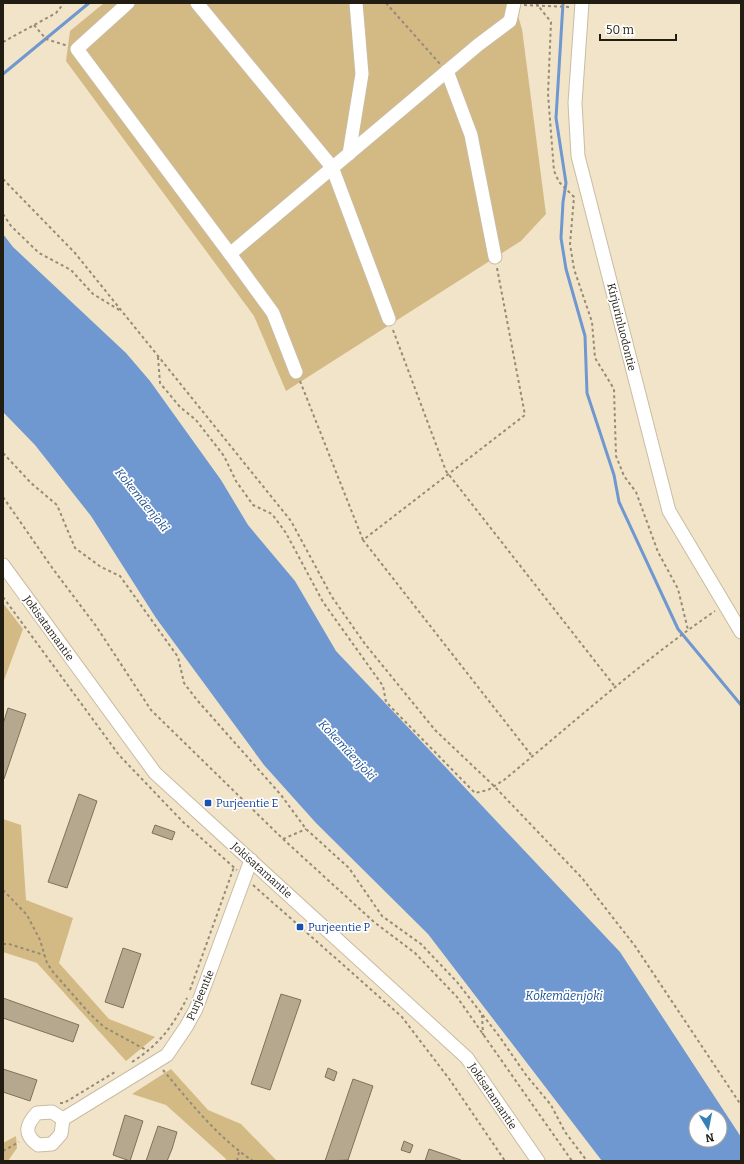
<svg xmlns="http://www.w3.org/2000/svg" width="744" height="1164" viewBox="0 0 744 1164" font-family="Bitter,serif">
<rect width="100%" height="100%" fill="#f2e4c8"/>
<g fill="#d3ba84">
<polygon points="104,3 514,3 522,29 546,214 521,241 286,391 254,316 66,61 70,31"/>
<polygon points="3,603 23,629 3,683"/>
<polygon points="3,819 21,825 26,900 73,918 59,963 109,1019 155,1037 126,1061 37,963 3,952"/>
<polygon points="171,1069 208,1110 241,1124 277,1161 225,1161 226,1159 166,1105 132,1094"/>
<polygon points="16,1136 17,1148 8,1161 3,1161 3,1143"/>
</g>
<path fill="#6f98d0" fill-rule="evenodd" d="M 3,234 L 13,247 L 126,353 L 150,381 L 221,480 L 248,525 L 295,581 L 336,651 L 620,952 L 741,1137 L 741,1161 L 602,1161 L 428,934 L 316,823 L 264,765 L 156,618 L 91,516 L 35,445 L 3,412 ZM 696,1116 L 720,1116 L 720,1140 L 696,1140 Z"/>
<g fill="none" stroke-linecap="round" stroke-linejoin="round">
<g stroke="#6f98d0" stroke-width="3">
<polyline points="563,3 556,118 566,183 563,202 561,238 566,269 585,336 587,393 614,475 619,502 678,629 741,705"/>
<polyline points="3,74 89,3"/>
</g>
</g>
<g fill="#b5a88e" stroke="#7e7258">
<polygon points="8,708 26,714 4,779 3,779 3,724"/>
<polygon points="79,794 97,801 67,888 48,882"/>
<polygon points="155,825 175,832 172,840 152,833"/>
<polygon points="123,948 141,954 123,1008 105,1002"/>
<polygon points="281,994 301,1000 270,1090 251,1084"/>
<polygon points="3,998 79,1025 73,1042 3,1018"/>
<polygon points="328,1068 337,1072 334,1081 325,1077"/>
<polygon points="3,1069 37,1080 30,1101 3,1092"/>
<polygon points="353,1079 373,1086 348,1160 325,1161"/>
<polygon points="125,1115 143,1121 130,1161 113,1155"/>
<polygon points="158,1126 177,1132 172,1149 167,1161 146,1161"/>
<polygon points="404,1141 413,1145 410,1153 401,1150"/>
<polygon points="429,1149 461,1160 461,1161 425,1161"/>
</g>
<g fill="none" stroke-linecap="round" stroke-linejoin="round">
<g stroke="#c9bca1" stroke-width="15">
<g id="minor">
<polyline points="128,3 77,49 230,254 478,45 510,21 514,3"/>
<polyline points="197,3 332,167 389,319"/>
<polyline points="582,3 575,103 578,156 669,511 741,632"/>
<polyline points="447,71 471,135 495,257"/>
<polyline points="349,154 362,74 356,3"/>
<polyline points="230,254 273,313 296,372"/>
<polyline points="3,565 155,773 467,1058 538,1161"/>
<path d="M 63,1119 L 61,1134 L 52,1144 L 38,1145 C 23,1134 26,1125 37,1113 L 52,1112 L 63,1119 L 167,1055 L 186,1027 L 196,1009 L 251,860"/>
</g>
</g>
<g stroke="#958b77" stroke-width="2" stroke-dasharray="3 3" stroke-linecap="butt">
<polyline points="386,3 440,64"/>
<polyline points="536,3 551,22 548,94 554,171 559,182 574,197 570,244 574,269 592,322 595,358 614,389 616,456 624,476 636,492 658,552 678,589 688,630"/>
<polyline points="524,5 571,7"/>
<polyline points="34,25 46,39 68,46"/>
<polyline points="3,42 56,13 64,3"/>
<polyline points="3,179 75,253 291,521 332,597 365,644 435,730 494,786 582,878 635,946 741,1105"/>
<polyline points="3,214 11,226 39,253 71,270 93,294 121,311"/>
<polyline points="497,268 525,415 363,540 532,756"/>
<polyline points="393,330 446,471 616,688"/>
<path d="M 158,357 L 160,383 L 180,407 L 196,420 L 224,456 L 236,481 L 253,505 L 272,514 L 286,533 L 323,602 L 383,686 L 386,702 L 475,793 L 488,790 L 504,780 C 574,722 641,662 715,611"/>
<polyline points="300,381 363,540"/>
<polyline points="3,453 31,483 57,505 75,548 101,567 120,576 178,657 184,683 197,700 281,795 306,829 349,868 382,916 421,944 457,982 499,1036 526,1075 551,1105 565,1132 587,1161"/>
<polyline points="3,497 53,569 96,626 151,710 283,839 374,922 415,953 457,997 572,1161"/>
<polyline points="3,597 119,755 183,822 237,870"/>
<polyline points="283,839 306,829"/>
<polyline points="253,885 402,1017 450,1080 505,1161"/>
<polyline points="3,890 27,915 40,940 47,963 53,972 90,1014 104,1027 148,1051"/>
<polyline points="3,944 9,944 44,955"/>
<polyline points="190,990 234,867"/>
<polyline points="482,1015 483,1035"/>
<path d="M 132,1062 C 159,1045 173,1026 187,998"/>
<path d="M 163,1070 C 190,1102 218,1138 253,1161"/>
<polyline points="60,1103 64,1103 115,1072"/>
<polyline points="3,1151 19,1142"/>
<polyline points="237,1161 239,1152"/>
</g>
<use href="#minor" stroke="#fff" stroke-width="13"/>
</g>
<g fill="#1a4fb4" stroke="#fff" stroke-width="1.5">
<rect x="204" y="799" width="8" height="8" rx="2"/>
<rect x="296" y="923" width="8" height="8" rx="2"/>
</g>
<g text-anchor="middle" stroke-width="3.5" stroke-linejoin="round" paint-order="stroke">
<g font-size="11" fill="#221d12" stroke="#fff">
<text transform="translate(622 327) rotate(76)" y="4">Kirjurinluodontie</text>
<text transform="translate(49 628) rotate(54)" y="4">Jokisatamantie</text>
<text transform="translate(262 870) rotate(42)" y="4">Jokisatamantie</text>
<text transform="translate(200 995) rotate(-67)" y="4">Purjeentie</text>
<text transform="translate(493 1096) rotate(56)" y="4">Jokisatamantie</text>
</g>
<g font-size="11" fill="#164399" stroke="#fff" text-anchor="start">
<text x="216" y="807">Purjeentie E</text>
<text x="308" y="931">Purjeentie P</text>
</g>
<g font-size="12" font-style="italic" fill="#194e92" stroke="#fff">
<text transform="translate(142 500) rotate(51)" y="4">Kokemäenjoki</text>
<text transform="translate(347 750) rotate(47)" y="4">Kokemäenjoki</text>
<text x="564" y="1000">Kokemäenjoki</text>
</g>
</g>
<rect width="744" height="1164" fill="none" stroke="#221d12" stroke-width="8"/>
<g transform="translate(708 1128) rotate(170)"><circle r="19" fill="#ffffff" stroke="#a7a5a0"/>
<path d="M0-3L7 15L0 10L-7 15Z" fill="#3581b4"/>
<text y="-6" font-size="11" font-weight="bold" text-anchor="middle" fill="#221d12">N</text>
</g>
<path d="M600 34v6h76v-6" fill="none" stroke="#221d12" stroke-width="2"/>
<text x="606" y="34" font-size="12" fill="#221d12" stroke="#ffffff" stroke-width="3" paint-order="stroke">50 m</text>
</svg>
